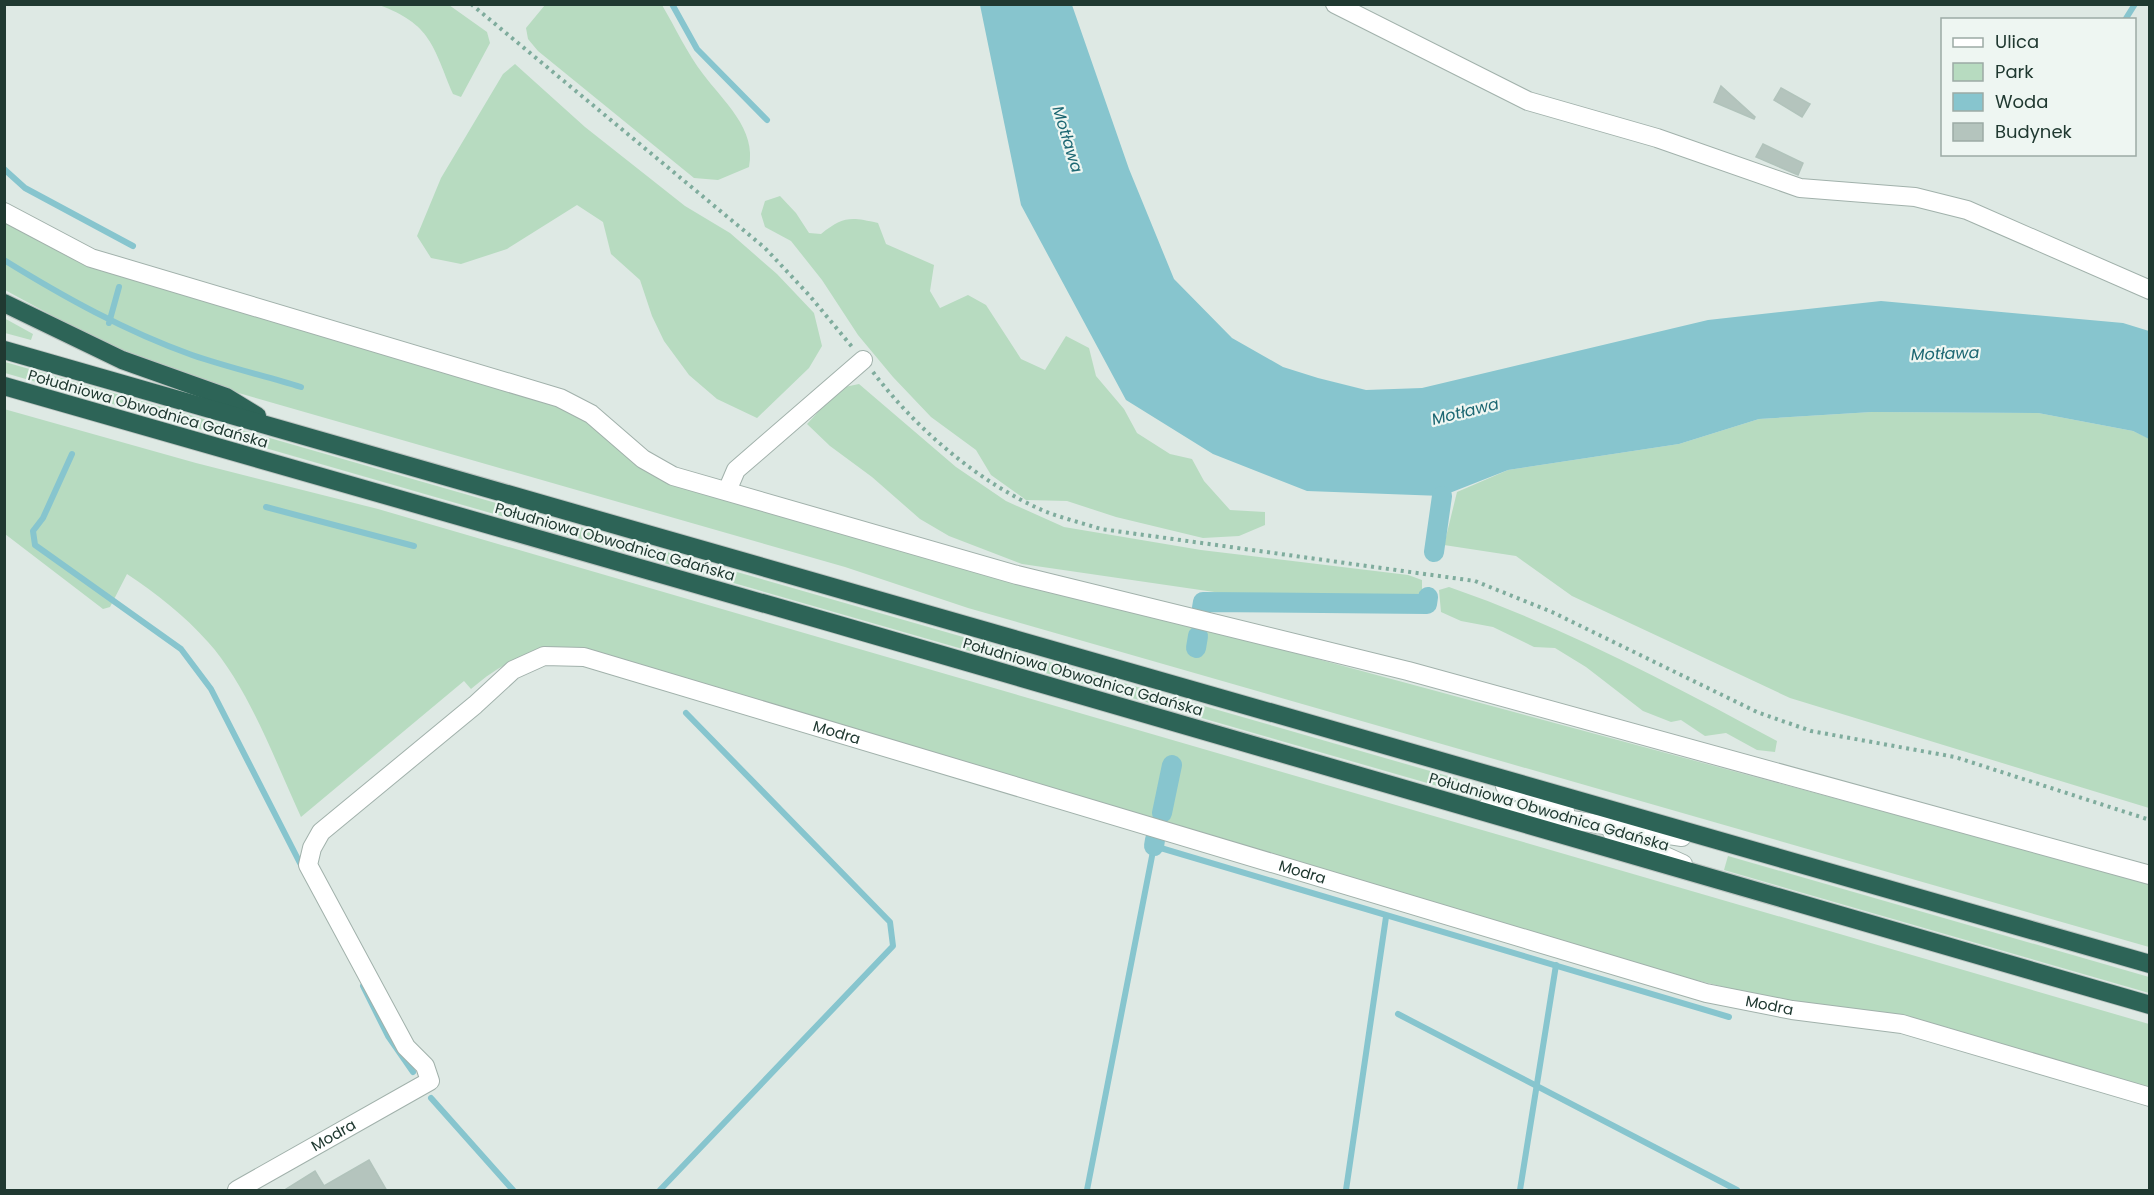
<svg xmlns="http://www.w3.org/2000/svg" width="2154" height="1195" viewBox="0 0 2154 1195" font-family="Poppins,sans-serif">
<rect width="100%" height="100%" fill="#dee9e4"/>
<g fill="#b7dbc0">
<path d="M 379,5 L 449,5 L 487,32 L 490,43 L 461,97 L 453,94 C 433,46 431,24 379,5 Z"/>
<path d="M 545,5 L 662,5 C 675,27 687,53 703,74 C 723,101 757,129 749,167 L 718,180 L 694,178 L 538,51 L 528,39 L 526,28 Z"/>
<polygon points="515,64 585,127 685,206 730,233 777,274 814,313 822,346 809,368 757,418 717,399 689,375 664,341 652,316 640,280 611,254 603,222 577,205 507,249 461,264 431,258 417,236 441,178 503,74"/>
<path d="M 780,196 L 796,213 L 809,233 L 821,234 C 844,216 850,217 878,223 L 886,244 L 934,265 L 930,291 L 940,308 L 968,295 L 986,305 L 1021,359 L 1045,370 L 1066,336 L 1089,348 L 1096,376 L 1124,409 L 1137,433 L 1170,454 L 1192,459 L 1204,481 L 1230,510 L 1265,512 L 1265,525 L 1239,536 L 1203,538 L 1116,517 L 1067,501 L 1026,500 L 991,475 L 976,450 L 931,417 L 893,377 L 858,335 L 822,280 L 791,241 L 765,227 L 761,214 L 765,201 Z"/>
<polygon points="5,219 65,255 112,274 531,394 581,416 628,455 1187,624 2149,883 2149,947 968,608 845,567 228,390 110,347 5,290"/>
<polygon points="4,318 33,334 31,340 5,333"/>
<polygon points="5,362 1458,779 1455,791 5,373"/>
<polygon points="859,384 956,467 1006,501 1064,527 1201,550 1408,575 1422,580 1422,590 1414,599 1400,600 1228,594 1022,564 949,536 920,519 872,477 830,446 807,424 840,388"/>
<path d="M 4,409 L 196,463 L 378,509 L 2149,1024 L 2149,1091 L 1946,1027 L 1905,1018 L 1796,1004 L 1683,977 L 599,653 C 539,652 519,648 471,689 L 464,681 L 301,817 C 276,763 248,686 208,642 C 184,615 157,594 127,574 L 110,607 L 103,609 L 5,534 Z"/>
<polygon points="1872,412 2038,413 2133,431 2150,439 2149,808 1790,698 1572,596 1516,556 1444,545 1457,492 1508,470 1679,444 1759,419"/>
<path d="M 1449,587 C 1562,626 1671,684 1777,741 L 1775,752 L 1757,750 L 1726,733 L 1705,736 L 1681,720 L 1671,722 L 1643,711 L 1586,667 L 1555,648 L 1534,647 L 1493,627 L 1461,621 L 1441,612 L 1439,590 Z"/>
<polygon points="1728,856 2149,977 2149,993 1724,870"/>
</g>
<polygon fill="#87c5ce" points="980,5 1072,5 1129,169 1174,279 1232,338 1283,367 1318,378 1366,390 1422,388 1708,320 1881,301 2123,323 2149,331 2149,439 2133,431 2038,413 1872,412 1759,419 1679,444 1508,470 1442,496 1307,491 1213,454 1126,400 1021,205"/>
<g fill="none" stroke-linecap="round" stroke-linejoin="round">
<g stroke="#87c5ce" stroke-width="6">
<polyline points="672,4 697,49 767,120"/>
<polyline points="2125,20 2135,4"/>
<polyline points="4,169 25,188 133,246"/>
<path d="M 4,260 C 64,297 125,331 192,355 C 227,367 265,376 301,387"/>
<polyline points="109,323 119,287"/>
<polyline points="72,454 43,518 33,531 35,545 181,649 211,689 302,867"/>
<polyline points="266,507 414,546"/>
<polyline points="363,986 388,1036 413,1072"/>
<polyline points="1398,1014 1737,1190"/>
<polyline points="431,1098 513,1190"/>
<polyline points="660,1190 893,946 890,922 686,713"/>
<polyline points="1087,1190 1154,846 1729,1017"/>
<polyline points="1346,1190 1386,917"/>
<polyline points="1520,1190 1556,965"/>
</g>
<g stroke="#87c5ce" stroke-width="20">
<polyline points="1434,552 1442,496"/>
<polyline points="1202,608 1203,602 1427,604 1428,597"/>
<polyline points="1196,648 1198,636"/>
<polyline points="1162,813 1172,765"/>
<polyline points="1154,846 1155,840"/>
</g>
</g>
<g fill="#b4c4bd" stroke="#b1c3bb" stroke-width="1.5">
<polygon points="1721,86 1755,117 1754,119 1714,102"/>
<polygon points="1781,88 1810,104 1802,117 1774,100"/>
<polygon points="1763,144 1803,163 1798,175 1756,157"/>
<polygon points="369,1160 387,1191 283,1191 315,1171 324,1186"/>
</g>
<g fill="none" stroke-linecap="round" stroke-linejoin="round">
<g stroke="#a1b1ab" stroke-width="20">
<g id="minor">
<polyline points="1335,4 1528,101 1657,138 1800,188 1915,197 1967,210 2150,290"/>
<polyline points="4,212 91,258 560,398 591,414 643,459 673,476 1017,575 1408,671 2150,875"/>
<polyline points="727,491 736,470 863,360"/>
<polyline points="1505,786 1565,811"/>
<polyline points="1487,807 1682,837"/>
<polyline points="1612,832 1683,864"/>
<path id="s1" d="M 237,1190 L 430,1081 L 425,1066 L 406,1047 L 308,865 L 312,848 L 321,832 L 475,705 L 513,670 L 544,656 L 584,657 L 1706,993 L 1792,1010 L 1902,1024 L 2150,1097"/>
</g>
</g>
<g stroke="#bcc4c1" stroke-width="20">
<g id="highway">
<polyline points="4,303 122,360 226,397 257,416"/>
<polyline points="4,350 2150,964"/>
<polyline points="4,386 839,625 2150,1005"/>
</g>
</g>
<g stroke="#7fac9d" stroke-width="4" stroke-dasharray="3 4.5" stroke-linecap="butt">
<polyline points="471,4 765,248 809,295 853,348"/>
<path d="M 873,372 C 916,429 978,482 1044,511 C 1062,518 1082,523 1101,529 L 1475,581 L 1552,612 L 1757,712 L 1811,731 L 1955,757 L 2150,820"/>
</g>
<use href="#minor" stroke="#fff" stroke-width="18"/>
<use href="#highway" stroke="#2d6457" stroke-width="18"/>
</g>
<g text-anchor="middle" stroke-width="4.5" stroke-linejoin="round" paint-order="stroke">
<g font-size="15" fill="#203931" stroke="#eef6f2">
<text transform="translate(148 409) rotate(16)" y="5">Południowa Obwodnica Gdańska</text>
<text transform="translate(615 542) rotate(16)" y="5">Południowa Obwodnica Gdańska</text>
<text transform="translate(1083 677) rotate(16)" y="5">Południowa Obwodnica Gdańska</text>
<text dy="5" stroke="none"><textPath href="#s1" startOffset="1096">Modra</textPath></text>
<text transform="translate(1549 812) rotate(16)" y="5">Południowa Obwodnica Gdańska</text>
<text dy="5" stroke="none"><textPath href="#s1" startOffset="1582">Modra</textPath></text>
<text dy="5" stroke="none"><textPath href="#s1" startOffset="2068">Modra</textPath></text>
<text dy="5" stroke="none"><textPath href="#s1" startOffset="111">Modra</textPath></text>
</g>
<g font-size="16" font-style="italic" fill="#1c6772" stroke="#eef6f2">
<text transform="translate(1068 139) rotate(73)" y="6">Motława</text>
<text transform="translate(1945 353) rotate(-2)" y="6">Motława</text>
<text transform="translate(1465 411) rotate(-14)" y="6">Motława</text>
</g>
</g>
<rect width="2154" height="1195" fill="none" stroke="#203931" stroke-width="12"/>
<rect x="1941" y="18" width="195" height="138" fill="#eef6f2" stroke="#9caaa5" stroke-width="1.5"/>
<rect x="1953" y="38" width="30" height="9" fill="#ffffff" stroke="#9caaa5" stroke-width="1.5"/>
<text x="1995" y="48" font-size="18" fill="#203931">Ulica</text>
<rect x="1953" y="63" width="30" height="18" fill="#b7dbc0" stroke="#9caaa5" stroke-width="1.5"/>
<text x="1995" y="78" font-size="18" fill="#203931">Park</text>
<rect x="1953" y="93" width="30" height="18" fill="#87c5ce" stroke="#9caaa5" stroke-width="1.5"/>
<text x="1995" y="108" font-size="18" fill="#203931">Woda</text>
<rect x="1953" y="123" width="30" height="18" fill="#b4c4bd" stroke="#9caaa5" stroke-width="1.5"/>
<text x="1995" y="138" font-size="18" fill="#203931">Budynek</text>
</svg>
